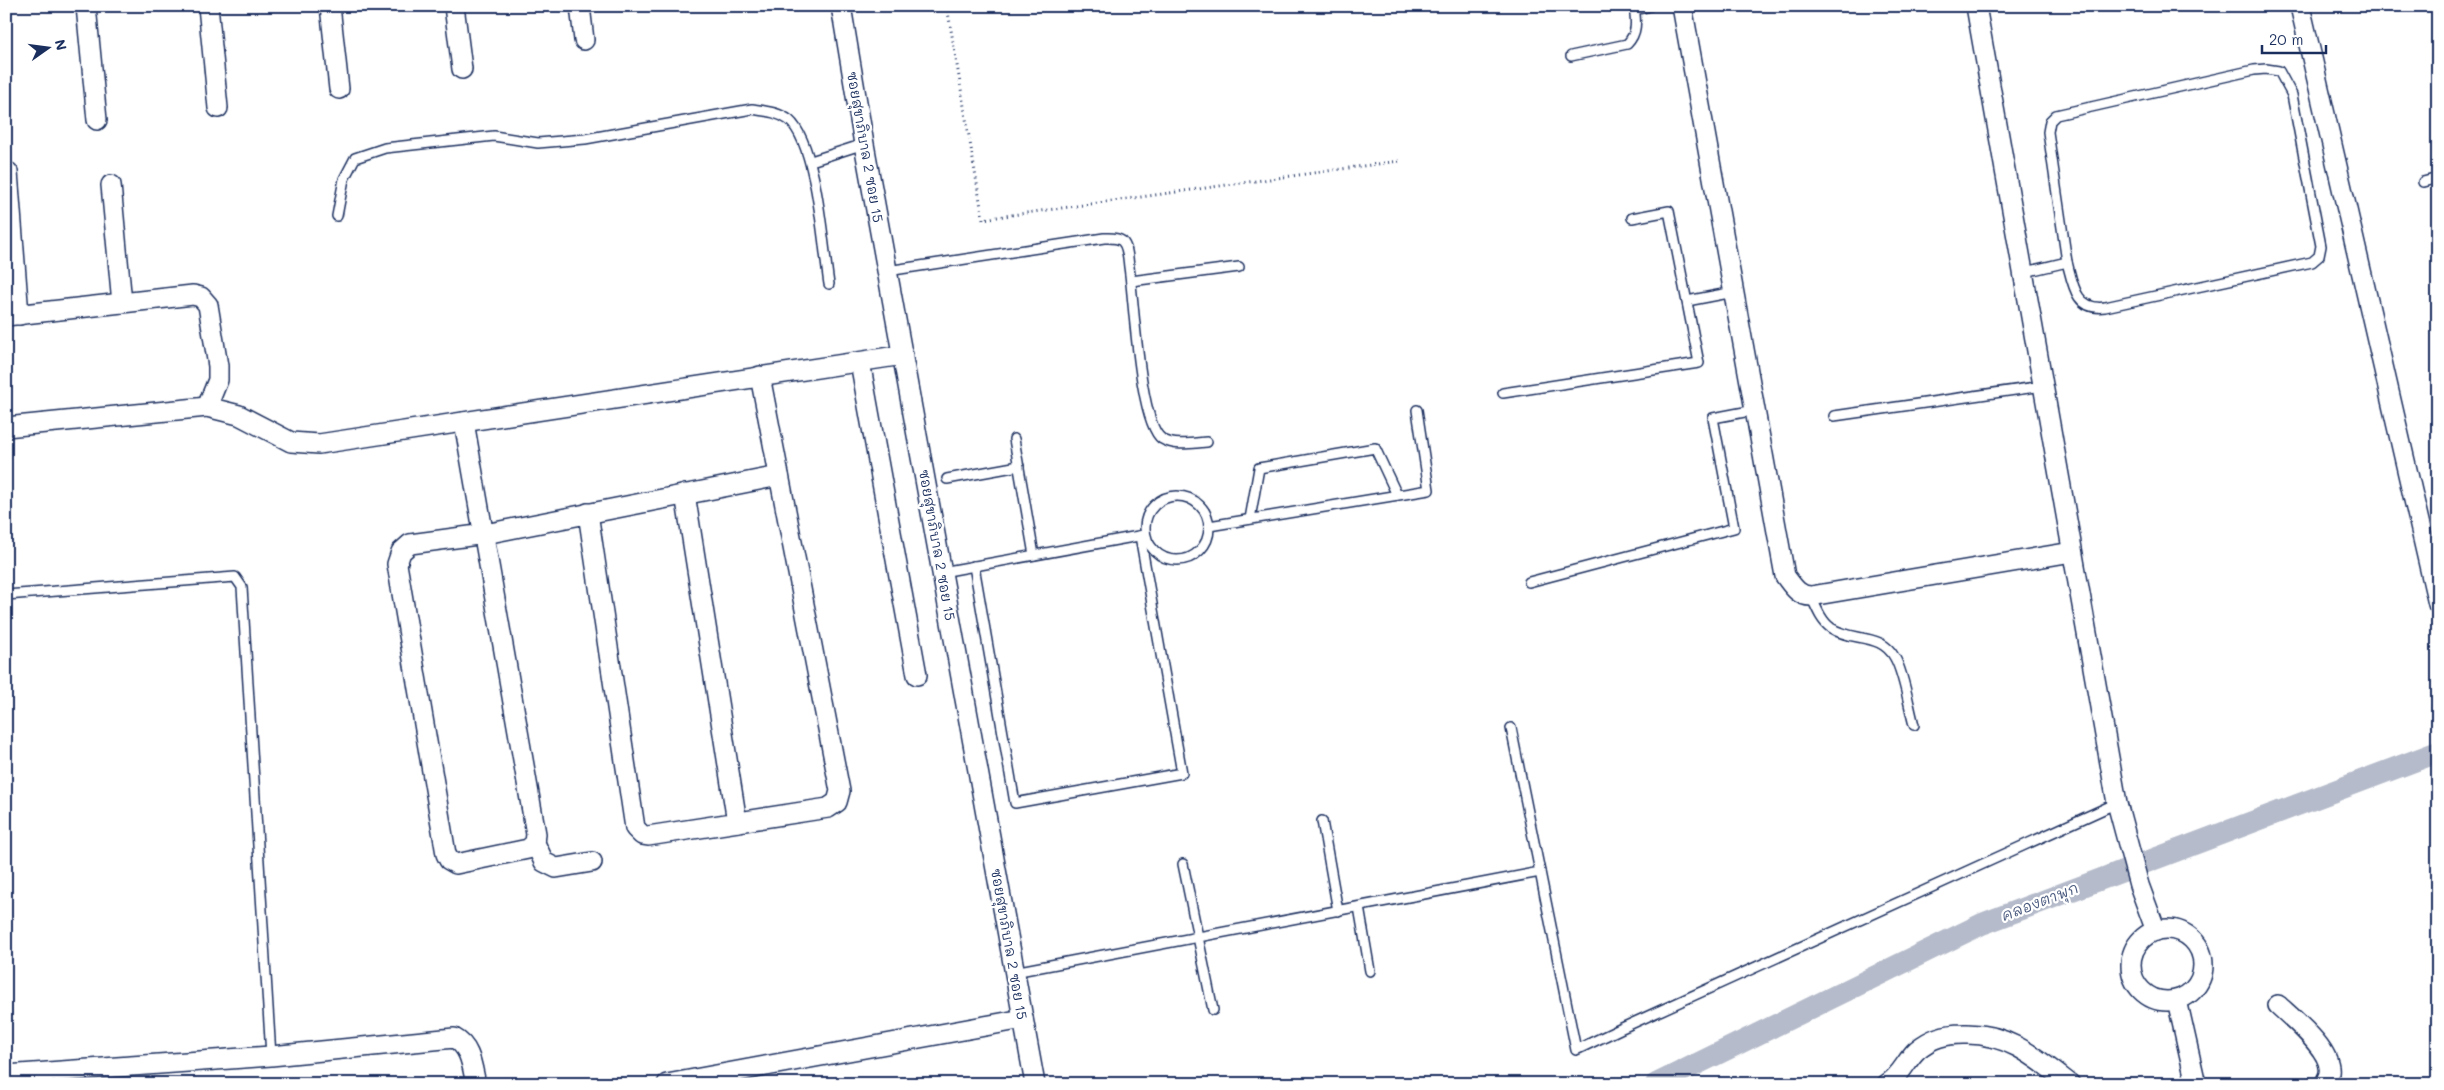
<svg xmlns="http://www.w3.org/2000/svg" width="2444" height="1090" viewBox="0 0 2444 1090" font-family="Mali,'Playpen Sans Thai',sans-serif">
<rect width="100%" height="100%" fill="#fff"/>
<filter id="ink" filterUnits="userSpaceOnUse"><feTurbulence type="fractalNoise" baseFrequency=".02" numOctaves="2"/><feDisplacementMap in="SourceGraphic" scale="10" xChannelSelector="R" yChannelSelector="G"/><feConvolveMatrix kernelMatrix="1 2 1 2 8 2 1 2 1" color-interpolation-filters="sRGB"/></filter>
<g filter="url(#ink)">
<g fill="none" stroke-linecap="round" stroke-linejoin="round">
<polyline stroke="#b5bbca" stroke-width="22" points="1656,1084 1982,924 2438,752"/>
<g stroke="#1b2f5e" stroke-width="12">
<g id="service">
<polyline points="1635,10 1650,6"/>
<path d="M 1571,56 L 1627,44 C 1638,33 1636,21 1634,6"/>
<path d="M 2266,69 L 2279,71 L 2292,95 L 2321,246 L 2319,256 L 2312,262 L 2105,307 C 2076,311 2073,285 2067,262 L 2048,132 L 2050,121 L 2056,115 L 2254,70 Z"/>
<polyline points="811,161 864,144"/>
<polyline points="2423,182 2438,178"/>
<path d="M 337,216 L 344,179 L 355,158 L 385,148 L 494,136 L 538,143 L 585,139 L 752,109 C 765,111 778,112 789,120 C 817,144 823,246 829,284"/>
<path d="M 887,271 L 1104,238 C 1109,238 1117,237 1122,241 C 1128,247 1128,259 1129,267 C 1134,298 1139,423 1162,439 C 1175,447 1193,443 1207,442"/>
<polyline points="2025,272 2067,262"/>
<polyline points="1131,281 1239,267"/>
<polyline points="1687,301 1734,292"/>
<polyline points="1503,393 1699,363 1669,211 1632,218"/>
<polyline points="1834,416 2043,386"/>
<polyline points="1014,439 1034,555"/>
<polyline points="947,479 1019,466"/>
<circle cx="1177" cy="528" r="32"/>
<polyline points="1250,519 1259,468 1375,448 1397,495"/>
<polyline points="1209,526 1429,490 1417,410"/>
<polyline points="974,566 1015,803 1182,773 1140,536"/>
<polyline points="942,572 1144,535"/>
<polyline points="1529,582 1734,528 1713,418 1755,410"/>
<polyline points="6,595 235,577 242,587 271,1056"/>
<path d="M 1811,596 C 1816,607 1821,621 1831,628 C 1852,642 1881,632 1895,658 C 1904,674 1909,707 1914,725"/>
<polyline points="1511,728 1576,1050 1622,1028 2117,803"/>
<polyline points="1322,821 1338,911"/>
<polyline points="1183,864 1213,1010"/>
<polyline points="1359,907 1370,971"/>
<polyline points="1014,972 1540,872"/>
</g>
</g>
<g stroke="#1b2f5e" stroke-width="22">
<g id="minor">
<polyline points="86,6 97,120"/>
<polyline points="208,6 218,108"/>
<polyline points="330,6 339,89"/>
<polyline points="454,6 462,69"/>
<polyline points="580,6 584,40"/>
<polyline points="841,6 864,144 1035,1084"/>
<path d="M 1682,6 L 1785,576 C 1792,585 1798,596 1811,596 L 2072,552"/>
<polyline points="1976,6 2117,803 2139,885 2156,931"/>
<polyline points="2300,6 2438,604"/>
<polyline points="8,172 19,315"/>
<polyline points="111,185 122,303"/>
<polyline points="6,316 193,295 201,297 208,305 218,366 218,380 207,407"/>
<polyline points="860,362 917,675"/>
<polyline points="464,422 536,834 535,843 528,849 456,864 449,860 446,854 397,564 401,552 410,544 485,534 779,476"/>
<polyline points="6,427 207,407 239,415 291,442 319,444 903,355"/>
<polyline points="685,494 737,822"/>
<polyline points="588,513 635,828 642,835 648,836 828,808 837,802 840,791 760,376"/>
<polyline points="535,843 544,862 556,868 592,862"/>
<circle cx="2167" cy="965" r="36"/>
<polyline points="2177,1000 2196,1084"/>
<path d="M 2278,1005 C 2293,1019 2333,1051 2329,1073 C 2329,1076 2326,1080 2325,1084"/>
<path d="M 6,1075 L 271,1056 L 454,1038 C 471,1047 472,1067 476,1084"/>
<polyline points="667,1084 1023,1019"/>
<path d="M 1887,1084 C 1901,1076 1906,1060 1917,1050 C 1931,1038 1945,1034 1963,1034 C 2007,1032 2037,1058 2070,1084"/>
</g>
</g>
<polyline stroke="#1b2f5e" stroke-width="3" stroke-dasharray="1 4" stroke-linecap="butt" points="947,6 983,219 1399,161"/>
<use href="#service" stroke="#fff" stroke-width="9"/>
<use href="#minor" stroke="#fff" stroke-width="19"/>
</g>
</g>
<g text-anchor="middle" stroke-width="4.5" stroke-linejoin="round" paint-order="stroke">
<g font-size="14" fill="#1b2f5e" stroke="#fff">
<text transform="translate(865 147) rotate(80)" y="5">ซอยสุขาภิบาล 2 ซอย 15</text>
<text transform="translate(937 545) rotate(80)" y="5">ซอยสุขาภิบาล 2 ซอย 15</text>
<text transform="translate(1009 944) rotate(80)" y="5">ซอยสุขาภิบาล 2 ซอย 15</text>
</g>
<g font-size="15" font-style="italic" fill="#49597e" stroke="#fff">
<text transform="translate(2040 902) rotate(-21)" y="5">คลองตาพุก</text>
</g>
</g>
<rect width="2444" height="1090" fill="none" stroke="#fff" stroke-width="25"/>
<rect x="12" y="12" width="2419" height="1065" fill="none" stroke="#1b2f5e" stroke-width="2" filter="url(#ink)"/>
<g transform="translate(48 48) rotate(76)" stroke="#ffffff" stroke-width="4" paint-order="stroke">
<path d="M0-4L9 19L0 12L-9 19Z" fill="#1b2f5e"/>
<text y="-8" font-size="14" font-weight="bold" text-anchor="middle" fill="#1b2f5e">N</text>
</g>
<path d="M2262 45v8h64v-8" fill="none" stroke="#1b2f5e" stroke-width="2.5"/>
<text x="2269" y="45" font-size="15" fill="#1b2f5e" stroke="#ffffff" stroke-width="4" paint-order="stroke">20 m</text>
</svg>
